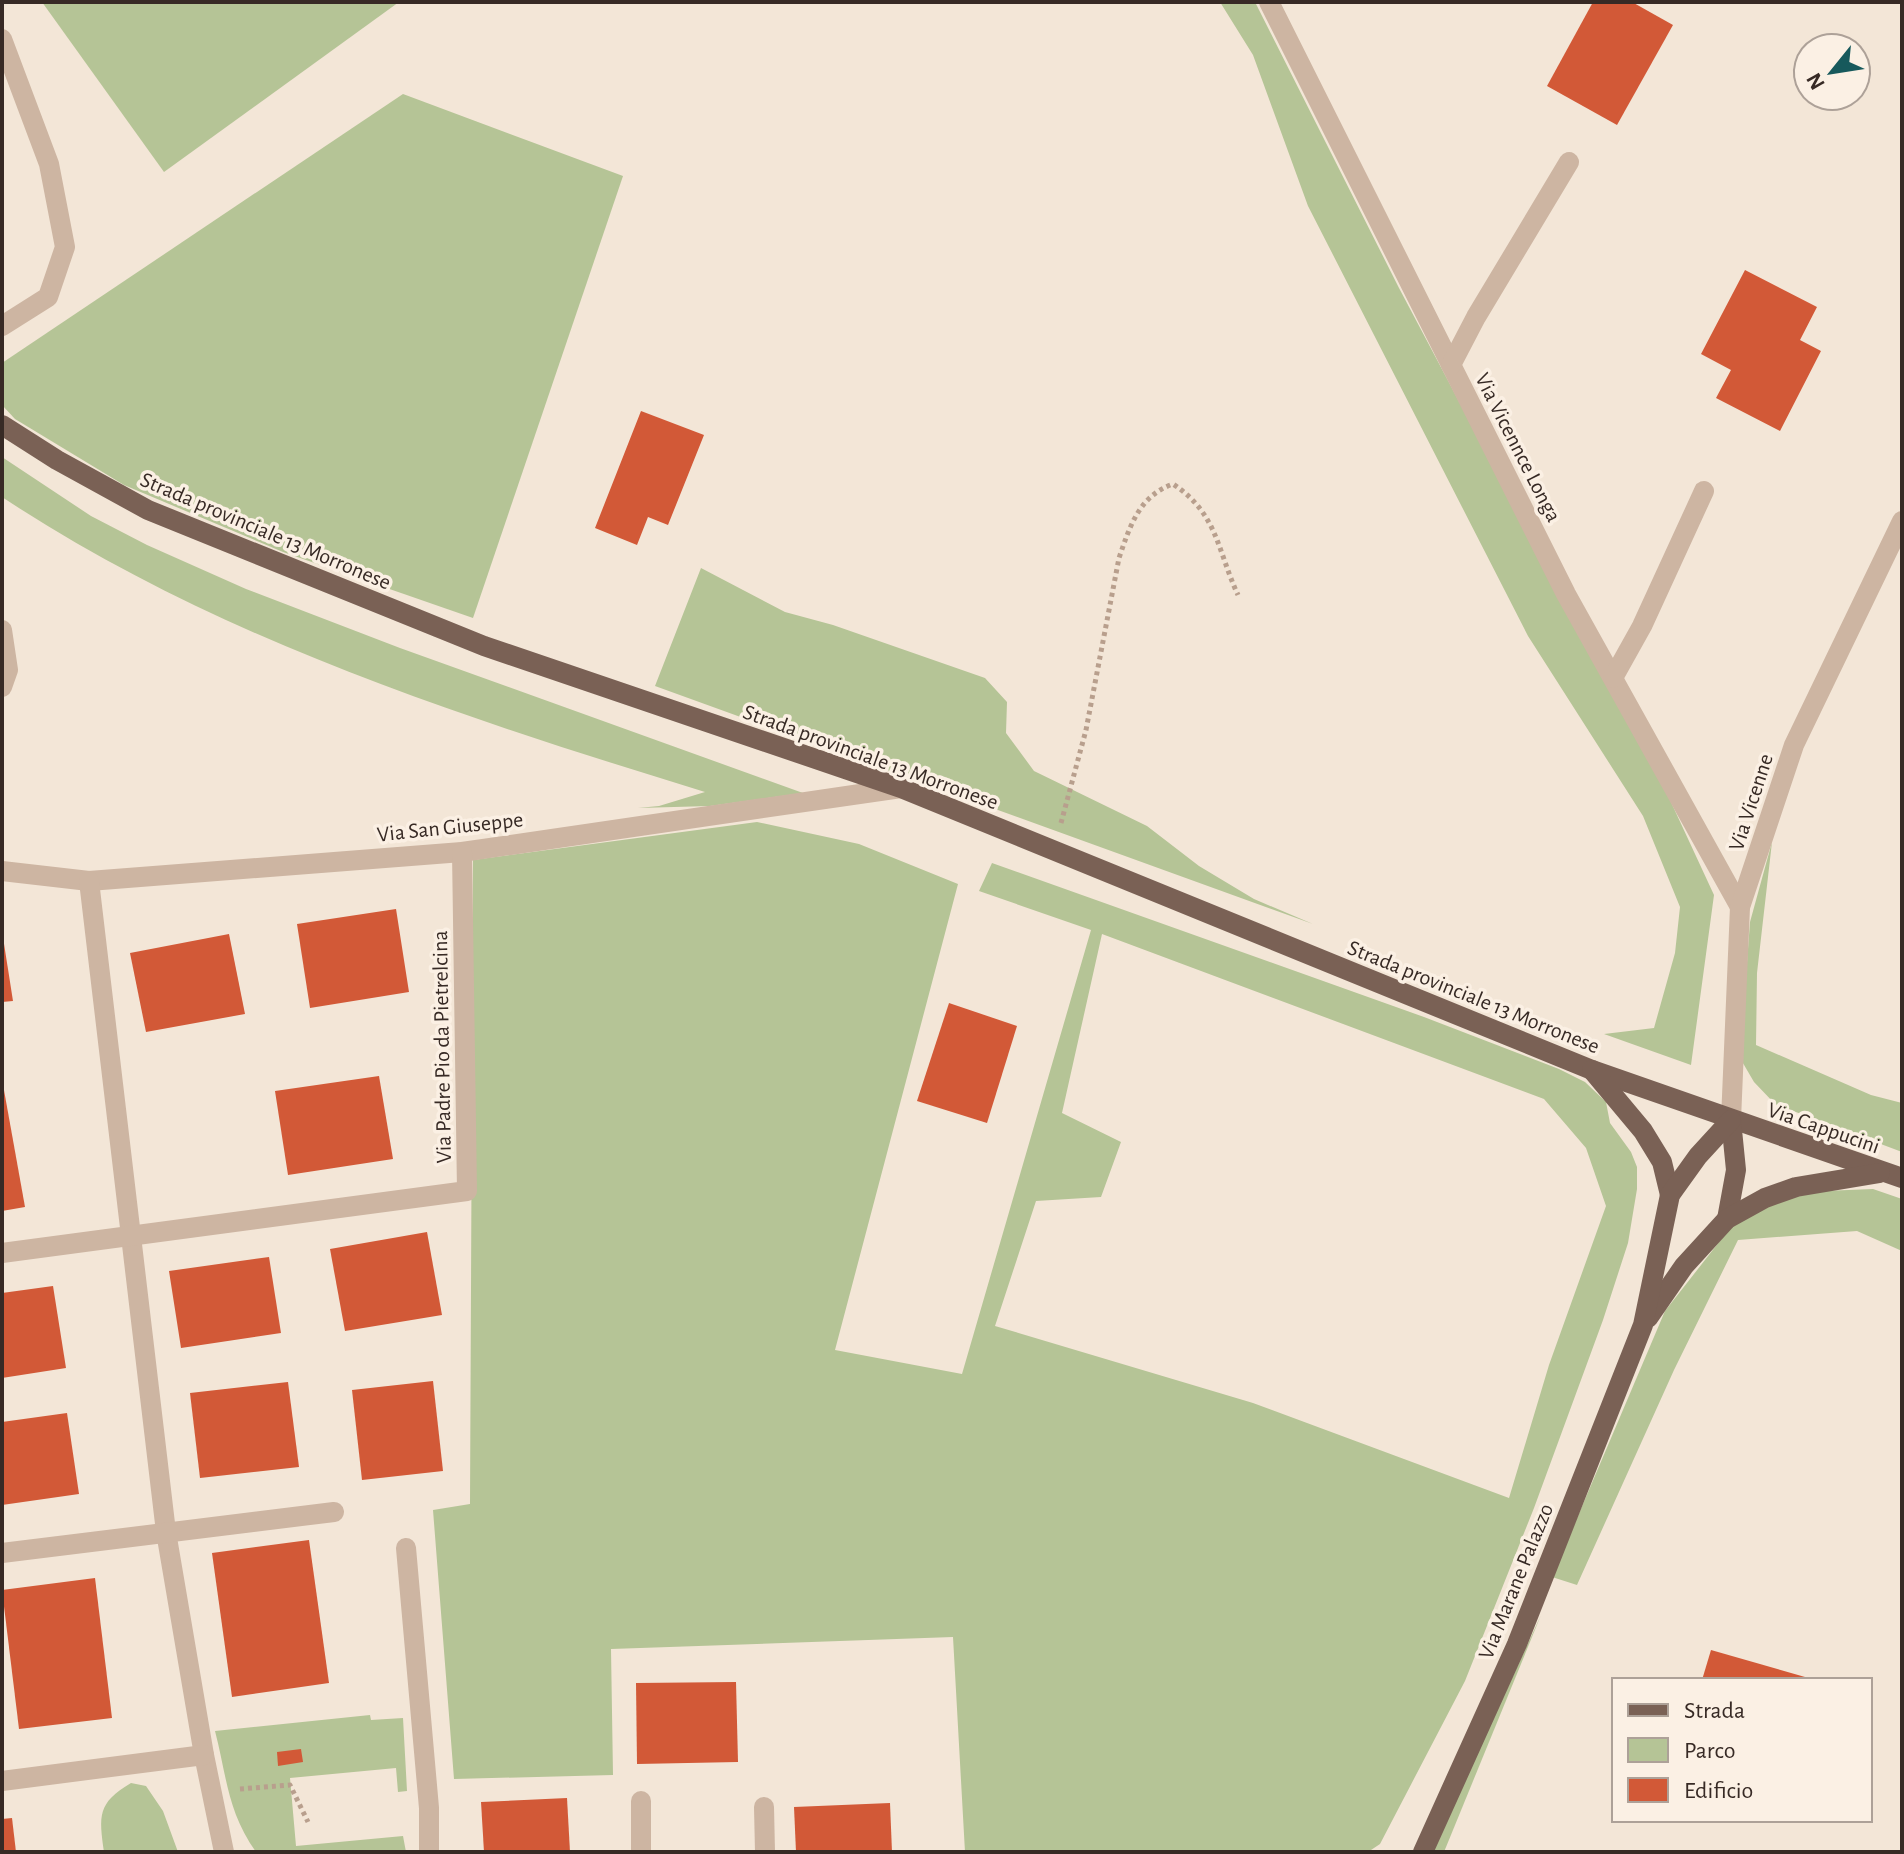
<svg xmlns="http://www.w3.org/2000/svg" width="1904" height="1854" viewBox="0 0 1904 1854" font-family="'Alegreya Sans',sans-serif">
<rect width="100%" height="100%" fill="#f3e6d7"/>
<g fill="#b5c496" fill-rule="evenodd">
<polygon points="42,2 399,2 164,172"/>
<polygon points="1220,2 1255,2 1399,288 1670,800 1714,895 1691,1065 1604,1034 1654,1028 1675,953 1680,907 1643,816 1528,636 1308,206 1253,55"/>
<polygon points="403,94 623,176 473,618 283,552 124,485 15,419 2,405 2,363"/>
<path d="M 2,457 L 91,516 L 147,545 L 246,589 L 400,648 L 803,793 L 710,806 L 638,808 L 659,806 L 705,792 C 462,717 215,638 2,497 Z"/>
<polygon points="701,568 785,612 833,625 985,678 1007,702 1006,733 1034,771 1147,826 1199,866 1254,899 1313,924 655,686"/>
<path d="M 757,822 L 859,844 L 958,884 L 835,1350 L 962,1374 L 1091,930 L 979,891 L 992,863 L 1424,1017 L 1559,1069 L 1585,1082 L 1606,1102 L 1610,1123 L 1631,1152 L 1637,1167 L 1637,1189 L 1628,1243 L 1603,1320 L 1534,1508 L 1465,1681 L 1380,1844 L 1368,1852 L 965,1852 L 953,1637 L 611,1649 L 613,1775 L 454,1779 L 433,1510 L 470,1504 L 473,860 ZM 1102,934 L 1544,1099 L 1586,1148 L 1606,1206 L 1549,1365 L 1509,1498 L 1253,1403 L 995,1326 L 1036,1201 L 1101,1197 L 1121,1142 L 1062,1113 Z"/>
<polygon points="1772,842 1757,973 1756,1045 1871,1095 1902,1103 1902,1152 1775,1104 1754,1082 1740,1058 1750,922"/>
<polygon points="1873,1189 1902,1199 1902,1251 1857,1231 1738,1240 1674,1370 1577,1585 1552,1577 1665,1311 1723,1237 1736,1223 1799,1192"/>
<polygon points="1541,1615 1444,1852 1433,1852 1439,1837"/>
<path d="M 370,1715 L 371,1720 L 403,1718 L 407,1791 L 398,1792 L 396,1768 L 290,1778 L 296,1846 L 403,1836 L 406,1852 L 256,1852 C 227,1811 227,1777 215,1731 Z"/>
<path d="M 131,1783 L 146,1786 L 163,1811 L 178,1852 L 104,1852 C 99,1816 97,1803 131,1783 Z"/>
</g>
<g fill="#d25937">
<polygon points="1593,2 1632,2 1673,25 1617,125 1547,86"/>
<polygon points="1745,270 1817,307 1800,340 1821,351 1780,431 1716,398 1731,370 1701,354"/>
<polygon points="641,411 704,435 668,525 648,517 637,545 595,528"/>
<polygon points="396,909 409,992 310,1008 297,924"/>
<polygon points="2,931 13,1001 2,1002"/>
<polygon points="229,934 245,1014 146,1032 130,953"/>
<polygon points="949,1003 1017,1026 987,1123 917,1101"/>
<polygon points="379,1076 393,1159 288,1175 275,1091"/>
<polygon points="2,1079 25,1207 2,1211"/>
<polygon points="427,1232 442,1315 345,1331 330,1249"/>
<polygon points="269,1257 281,1333 181,1348 169,1271"/>
<polygon points="53,1286 66,1368 2,1378 2,1293"/>
<polygon points="433,1381 443,1471 362,1480 352,1390"/>
<polygon points="288,1382 299,1467 200,1478 190,1393"/>
<polygon points="67,1413 79,1494 2,1505 2,1422"/>
<polygon points="309,1540 329,1683 232,1697 212,1553"/>
<polygon points="95,1578 112,1718 19,1729 2,1590"/>
<polygon points="1711,1650 1805,1677 1804,1680 1702,1680"/>
<polygon points="736,1682 738,1762 637,1764 636,1683"/>
<polygon points="301,1749 303,1762 278,1766 277,1752"/>
<polygon points="567,1798 570,1852 484,1852 481,1802"/>
<polygon points="890,1803 892,1852 796,1852 794,1807"/>
<polygon points="12,1818 16,1852 2,1852 2,1819"/>
</g>
<g fill="none" stroke-linecap="round" stroke-linejoin="round">
<g stroke="#b89f8d" stroke-width="5" stroke-dasharray="4 4" stroke-linecap="butt">
<path d="M 1061,823 L 1086,730 L 1119,558 C 1130,526 1139,496 1173,484 C 1218,514 1217,550 1238,595"/>
<polyline points="240,1789 290,1785 308,1822"/>
</g>
<g stroke="#cdb5a2" stroke-width="20">
<polyline points="1269,2 1566,594 1740,907"/>
<polyline points="2,39 49,164 65,247 48,297 2,326"/>
<polyline points="1451,365 1476,317 1569,162"/>
<polyline points="2,630 8,670 2,687"/>
<polyline points="1613,678 1642,626 1704,491"/>
<polyline points="2,871 89,881 462,852 901,788"/>
<polyline points="89,881 166,1532 204,1755 224,1852"/>
<polyline points="1731,1120 1740,907 1794,745 1902,521"/>
<polyline points="2,1253 467,1191 462,852"/>
<polyline points="406,1548 429,1808 429,1852"/>
<polyline points="2,1553 334,1512"/>
<polyline points="2,1781 204,1755"/>
<polyline points="641,1801 641,1852"/>
<polyline points="764,1807 765,1852"/>
</g>
<g stroke="#7a6155" stroke-width="20">
<polyline points="2,425 57,460 148,510 484,646 901,788 1592,1070 1902,1178"/>
<polyline points="1592,1070 1643,1131 1662,1162 1670,1195"/>
<polyline points="1727,1219 1736,1170 1731,1120"/>
<polyline points="1648,1318 1684,1266 1727,1219 1765,1198 1796,1187 1880,1173"/>
<polyline points="1423,1852 1517,1644 1643,1325 1670,1195 1698,1156 1731,1120"/>
</g>
</g>
<g text-anchor="middle" stroke-width="7" stroke-linejoin="round" paint-order="stroke">
<g font-size="22" fill="#372a25" stroke="#fbf0e4">
<text transform="translate(1519 447) rotate(63)" y="8">Via Vicennce Longa</text>
<text transform="translate(266 530) rotate(23)" y="8">Strada provinciale 13 Morronese</text>
<text transform="translate(871 756) rotate(20)" y="8">Strada provinciale 13 Morronese</text>
<text transform="translate(1750 802) rotate(-72)" y="8">Via Vicenne</text>
<text transform="translate(450 826) rotate(-6)" y="8">Via San Giuseppe</text>
<text transform="translate(1474 996) rotate(22)" y="8">Strada provinciale 13 Morronese</text>
<text transform="translate(441 1047) rotate(-91)" y="8">Via Padre Pio da Pietrelcina</text>
<text transform="translate(1824 1127) rotate(19)" y="8">Via Cappucini</text>
<text transform="translate(1515 1581) rotate(-68)" y="8">Via Marane Palazzo</text>
</g>
</g>
<rect width="1904" height="1854" fill="none" stroke="#372a25" stroke-width="8"/>
<rect x="1612" y="1678" width="260" height="144" fill="#fbf0e4" stroke="#ada198" stroke-width="2"/>
<rect x="1628" y="1704" width="40" height="12" fill="#7a6155" stroke="#ada198" stroke-width="2"/>
<text x="1684" y="1718" font-size="24" fill="#372a25">Strada</text>
<rect x="1628" y="1738" width="40" height="24" fill="#b5c496" stroke="#ada198" stroke-width="2"/>
<text x="1684" y="1758" font-size="24" fill="#372a25">Parco</text>
<rect x="1628" y="1778" width="40" height="24" fill="#d25937" stroke="#ada198" stroke-width="2"/>
<text x="1684" y="1798" font-size="24" fill="#372a25">Edificio</text>
<g transform="translate(1832 72) rotate(240)"><circle r="38" fill="#fbf0e4" stroke="#ada198" stroke-width="2"/>
<path d="M0-6L14 30L0 20L-14 30Z" fill="#17595c"/>
<text y="-12" font-size="22" font-weight="bold" text-anchor="middle" fill="#372a25">N</text>
</g>
</svg>
